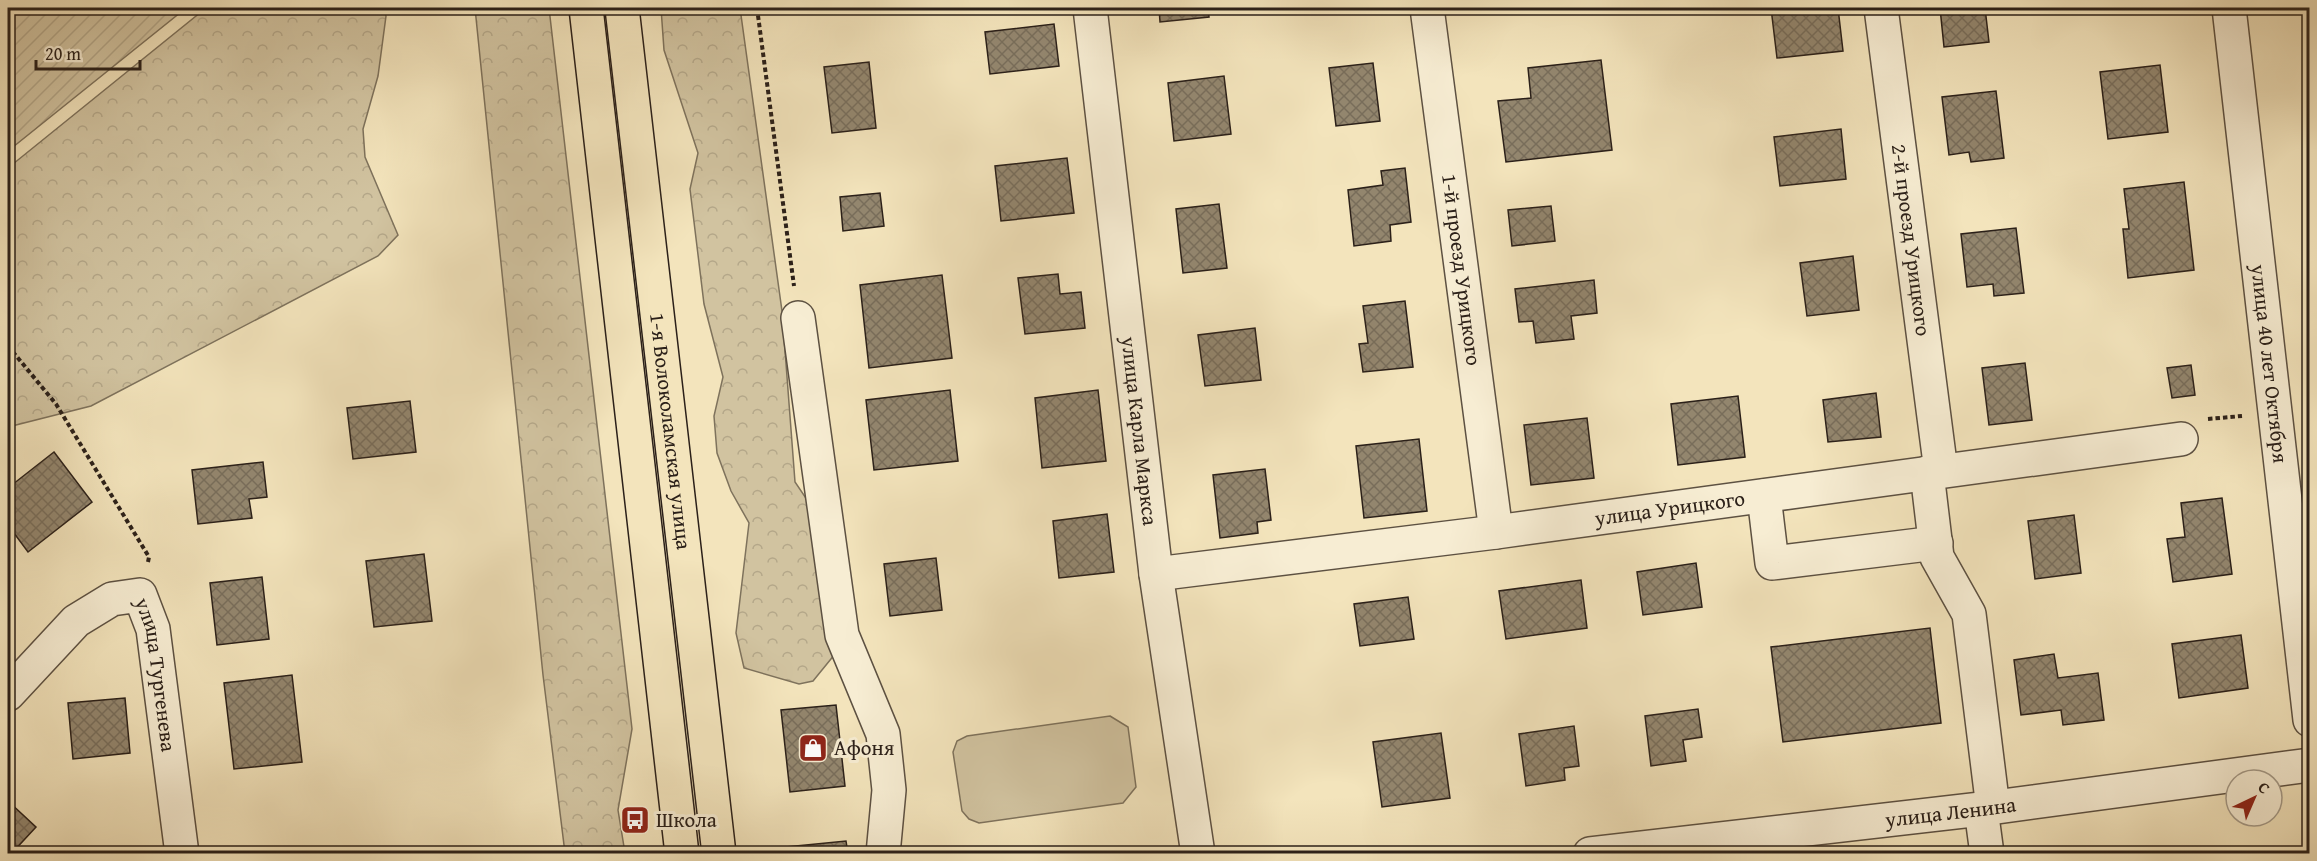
<svg xmlns="http://www.w3.org/2000/svg" width="2317" height="861" viewBox="0 0 2317 861" font-family="'Gentium Book Plus',serif">
<defs>
<pattern id="forest-crowns" width="20" height="18" patternUnits="userSpaceOnUse" patternTransform="scale(1.5)"><rect width="20" height="18" fill="#d1c3a0"/><path d="M2 6a3 3 0 1 1 6 0M12 15a3 3 0 1 1 6 0" fill="none" stroke="#b4a789"/></pattern>
<pattern id="garden-furrows" width="10" height="10" patternUnits="userSpaceOnUse" patternTransform="scale(1.5)"><rect width="10" height="10" fill="#d1c3a0"/><path d="M-1 1l2-2M0 10L10 0M9 11l2-2" fill="none" stroke="#b4a789"/></pattern>
<pattern id="building-cross-hatch" width="8" height="8" patternUnits="userSpaceOnUse" patternTransform="scale(1.5)"><rect width="8" height="8" fill="#93866e"/><path d="M0 0l8 8M0 8l8-8" fill="none" stroke="#786d5a"/></pattern>
</defs>
<rect width="100%" height="100%" fill="#f3e4bc"/>
<filter id="stains"><feTurbulence type="fractalNoise" baseFrequency=".00333" numOctaves="4"/><feColorMatrix values="0 0 0 0 .2 0 0 0 0 .09 0 0 0 0 .02 0 0 0 .5 -.17"/></filter>
<radialGradient id="worn" r=".72"><stop offset=".6" stop-color="#630" stop-opacity="0"/><stop offset="1" stop-color="#630" stop-opacity=".3"/></radialGradient>
<g fill="url(#forest-crowns)" stroke="#7e725c" stroke-width="1.5">
<polygon points="206,8 383,8 386,16 378,76 363,129 365,157 398,235 378,256 91,406 8,427 8,168"/>
<polygon points="475,8 549,8 632,729 618,810 625,853 565,853 543,675"/>
<polygon points="661,8 740,8 782,311 795,482 816,513 835,654 813,681 799,684 744,668 736,633 749,523 731,491 717,453 714,416 723,377 704,304 690,189 698,153 664,50"/>
</g>
<polygon fill="#d1c3a0" stroke="#7e725c" stroke-width="1.5" points="1110,716 1128,727 1136,787 1123,803 979,823 969,819 962,811 953,752 957,741 967,736"/>
<polygon fill="url(#garden-furrows)" stroke="#7e725c" stroke-width="1.5" points="8,8 186,8 8,151"/>
<g fill="url(#building-cross-hatch)" stroke="#2b2019" stroke-width="1.5">
<polygon points="1159,8 1208,8 1209,17 1160,22"/>
<polygon points="1771,8 1838,8 1843,51 1777,58"/>
<polygon points="1940,8 1985,8 1989,42 1944,47"/>
<polygon points="2106,8 2166,8 2107,14"/>
<polygon points="1054,24 1059,66 990,74 985,32"/>
<polygon points="1601,60 1612,150 1506,162 1498,101 1531,98 1528,68"/>
<polygon points="869,62 876,128 832,133 824,67"/>
<polygon points="1373,63 1380,121 1336,126 1329,68"/>
<polygon points="2160,65 2168,132 2108,139 2100,72"/>
<polygon points="1224,76 1231,134 1174,141 1168,83"/>
<polygon points="1996,91 2004,158 1971,162 1969,152 1949,155 1942,97"/>
<polygon points="1841,129 1846,179 1780,186 1774,137"/>
<polygon points="1067,158 1074,213 1001,221 995,166"/>
<polygon points="1405,168 1411,222 1390,225 1391,241 1354,246 1348,190 1383,185 1381,171"/>
<polygon points="2184,182 2194,270 2128,278 2123,229 2129,229 2124,189"/>
<polygon points="880,193 884,226 843,231 840,197"/>
<polygon points="1219,204 1227,268 1183,273 1176,209"/>
<polygon points="1551,206 1555,241 1512,246 1508,210"/>
<polygon points="2016,228 2024,293 1994,296 1993,284 1967,287 1961,234"/>
<polygon points="1853,256 1859,310 1807,316 1800,263"/>
<polygon points="1058,274 1060,294 1081,292 1085,328 1025,334 1018,278"/>
<polygon points="942,275 952,358 869,368 860,285"/>
<polygon points="1594,280 1597,313 1571,316 1574,339 1536,343 1533,321 1519,322 1515,289"/>
<polygon points="1405,301 1413,367 1363,372 1359,344 1368,343 1363,306"/>
<polygon points="1255,328 1261,380 1205,386 1198,335"/>
<polygon points="2025,363 2032,420 1989,425 1982,368"/>
<polygon points="2191,365 2195,395 2172,398 2167,368"/>
<polygon points="950,390 958,461 874,470 866,400"/>
<polygon points="1098,390 1106,461 1042,468 1035,398"/>
<polygon points="1876,393 1881,437 1828,442 1823,400"/>
<polygon points="1738,396 1745,457 1678,465 1671,404"/>
<polygon points="410,401 416,452 353,459 347,408"/>
<polygon points="1587,418 1594,478 1531,485 1524,425"/>
<polygon points="1419,439 1427,511 1364,518 1356,446"/>
<polygon points="54,452 92,502 28,552 8,525 8,488"/>
<polygon points="263,462 267,497 249,499 252,518 198,524 192,470"/>
<polygon points="1265,469 1271,520 1257,522 1258,533 1220,538 1213,475"/>
<polygon points="2222,498 2232,574 2173,582 2167,539 2185,537 2181,503"/>
<polygon points="1107,514 1114,572 1059,578 1053,521"/>
<polygon points="2074,515 2081,573 2035,579 2028,521"/>
<polygon points="424,554 432,621 374,627 366,561"/>
<polygon points="936,558 942,610 890,616 884,564"/>
<polygon points="1696,563 1702,607 1643,615 1637,572"/>
<polygon points="262,577 269,639 217,645 210,583"/>
<polygon points="1581,580 1587,628 1506,639 1499,591"/>
<polygon points="1408,597 1414,639 1360,646 1354,604"/>
<polygon points="1930,628 1941,723 1783,742 1771,647"/>
<polygon points="2241,635 2248,688 2179,698 2172,644"/>
<polygon points="2054,654 2058,678 2098,673 2104,720 2063,725 2061,710 2021,715 2014,660"/>
<polygon points="292,675 302,762 234,769 224,683"/>
<polygon points="125,698 130,753 73,759 68,703"/>
<polygon points="836,705 845,786 790,792 781,710"/>
<polygon points="1698,709 1702,737 1683,740 1686,761 1651,766 1645,716"/>
<polygon points="1574,726 1579,766 1564,768 1565,780 1526,786 1519,734"/>
<polygon points="1441,733 1450,798 1382,807 1373,742"/>
<polygon points="8,801 36,827 11,854 8,854"/>
<polygon points="846,841 848,854 777,854 776,848"/>
<polygon points="297,848 298,854 249,854 249,853"/>
</g>
<g fill="none" stroke-linecap="round" stroke-linejoin="round">
<g stroke="#5d5142" stroke-width="36">
<g id="minor">
<path id="s1" d="M 1090,8 L 1156,574 L 1198,854"/>
<path id="s2" d="M 1427,8 L 1496,532"/>
<path id="s3" d="M 1881,8 L 1941,471"/>
<path id="s4" d="M 2229,8 L 2310,720"/>
<polyline points="798,318 842,635 883,734 889,790 883,854"/>
<polyline points="1927,473 1937,557 1969,614 1993,808"/>
<polyline points="1764,496 1772,563 1936,543"/>
<path id="s5" d="M 1156,574 L 1496,532 L 2181,439"/>
<path id="s6" d="M 8,694 L 76,621 L 112,599 L 140,595 L 153,629 L 182,854"/>
<polyline points="1981,809 1987,854"/>
<path id="s7" d="M 1590,854 L 1981,809 L 2310,765"/>
</g>
</g>
<g stroke="#2b2019" stroke-width="36">
<g id="major">
<polyline points="586,8 682,854"/>
<path id="s8" d="M 622,8 L 719,854"/>
</g>
</g>
<g stroke="#2b2019" stroke-width="4" stroke-dasharray="4.5 3" stroke-linecap="butt">
<polyline points="757,8 794,286"/>
<polyline points="8,346 56,404 149,557 148,562"/>
<polyline points="2208,419 2242,416"/>
</g>
<use href="#minor" stroke="#f7edd3" stroke-width="33"/>
<use href="#major" stroke="#f3e4bc" stroke-width="33"/>
</g>
<defs>
<g id="shop-square" transform="scale(1.5)"><rect x="-9" y="-9" width="18" height="18" rx="4" fill="#8f2418" stroke="#f7edd3"/><path d="M-5-2.5h2.3a2.7 3.5 0 0 1 5.4 0H5L5.5 6h-11ZM-1.5-2.5h3a1.5 2.3 0 0 0-3 0Z" fill="#fff"/></g>
<g id="bus-square" transform="scale(1.5)"><rect x="-9" y="-9" width="18" height="18" rx="4" fill="#8f2418" stroke="#f7edd3"/><path d="M-5-6H5V4H4V6H2V4H-2V6H-4V4H-5ZM-3.5-4V0h7V-4ZM-3.5 1.2v1.5H-2V1.2ZM2 1.2v1.5H3.5V1.2Z" fill="#fff"/></g>
</defs>
<g fill-rule="evenodd">
<use href="#shop-square" x="813" y="748"/>
<use href="#bus-square" x="635" y="820"/>
</g>
<g text-anchor="middle" stroke-width="6" stroke-linejoin="round" paint-order="stroke">
<g font-size="21" fill="#2b2019" stroke="#f7edd3">
<text dy="7" stroke="none"><textPath href="#s3" startOffset="234">2-й проезд Урицкого</textPath></text>
<text dy="7" stroke="none"><textPath href="#s2" startOffset="264">1-й проезд Урицкого</textPath></text>
<text dy="7" stroke="none"><textPath href="#s4" startOffset="358">улица 40 лет Октября</textPath></text>
<text dy="7" stroke="none"><textPath href="#s8" startOffset="426">1-я Волоколамская улица</textPath></text>
<text dy="7" stroke="none"><textPath href="#s1" startOffset="426">улица Карла Маркса</textPath></text>
<text dy="7" stroke="none"><textPath href="#s5" startOffset="518">улица Урицкого</textPath></text>
<text dy="7" stroke="none"><textPath href="#s6" startOffset="252">улица Тургенева</textPath></text>
<text dy="7" stroke="none"><textPath href="#s7" startOffset="363">улица Ленина</textPath></text>
</g>
<g font-size="21" fill="#2b2019" stroke="#f7edd3" text-anchor="start">
<text x="834" y="755">Афоня</text>
<text x="656" y="827">Школа</text>
</g>
</g>
<rect width="2317" height="861" fill="none" stroke="#f3e4bc" stroke-width="30"/>
<rect x="9" y="9" width="2299" height="843" fill="none" stroke="#2b2019" stroke-width="3"/>
<rect x="15" y="15" width="2287" height="831" fill="none" stroke="#2b2019" stroke-width="1.5"/>
<g transform="translate(2254 798) rotate(44)"><circle r="28" fill="#f7edd3" stroke="#a59b89" stroke-width="1.5"/>
<path d="M0-4.5L10 22L0 15L-10 22Z" fill="#8f2418"/>
<text y="-9" font-size="16" font-weight="bold" text-anchor="middle" fill="#2b2019">С</text>
</g>
<path d="M36 60v9h104v-9" fill="none" stroke="#2b2019" stroke-width="3"/>
<text x="45" y="60" font-size="18" fill="#2b2019" stroke="#f7edd3" stroke-width="4.5" paint-order="stroke">20 m</text>
<rect width="100%" height="100%" filter="url(#stains)"/>
<rect width="100%" height="100%" fill="url(#worn)"/>
</svg>
